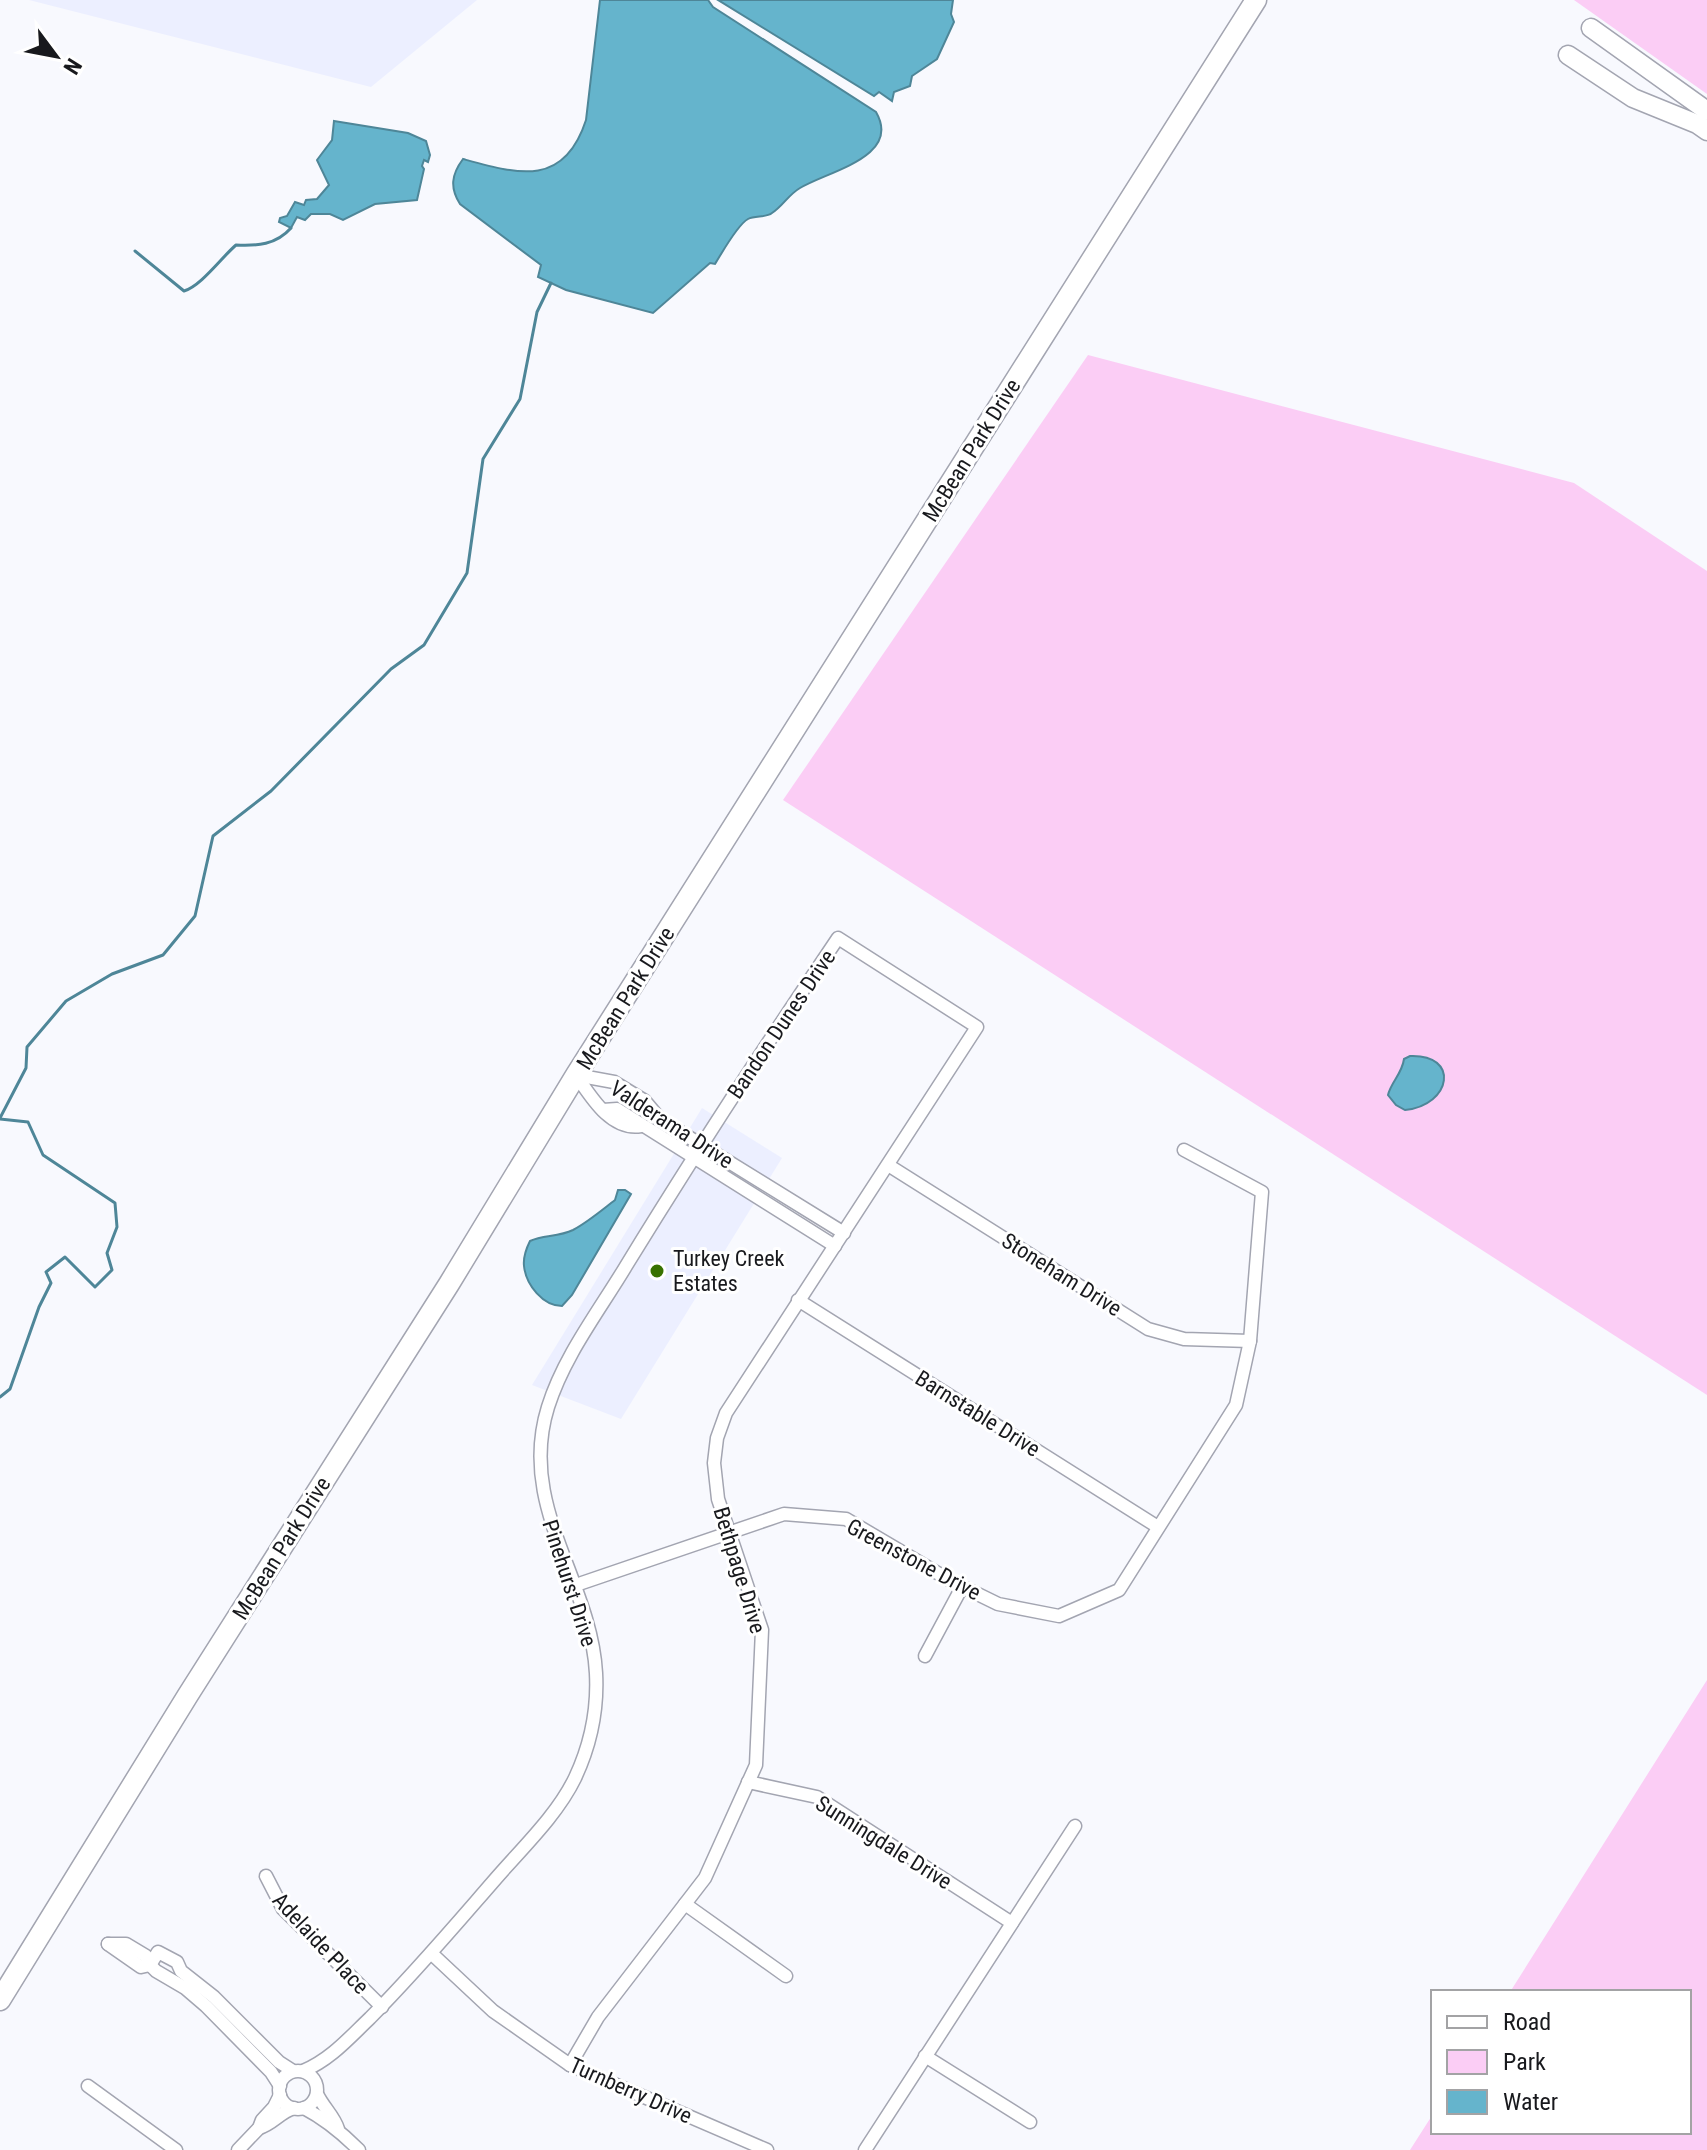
<svg xmlns="http://www.w3.org/2000/svg" width="1707" height="2150" viewBox="0 0 1707 2150" font-family="'Roboto Condensed',sans-serif">
<rect width="100%" height="100%" fill="#f8f9fe"/>
<g fill="#ecefff">
<polygon points="29,0 477,0 371,87"/>
<polygon points="702,1108 782,1158 621,1419 532,1385"/>
</g>
<g fill="#fbcdf5">
<polygon points="1574,0 1707,0 1707,94"/>
<polygon points="1088,355 1574,483 1707,571 1707,1395 783,800"/>
<polygon points="1707,1680 1707,2150 1410,2150 1433,2114 1433,2132 1689,2132 1689,1992 1510,1992"/>
</g>
<g fill="#65b4cc" stroke="#4e8698" stroke-width="2">
<path d="M 600,0 L 708,0 L 713,7 L 876,112 C 902,157 828,171 800,188 C 788,195 783,206 772,213 C 766,218 755,215 748,219 C 737,225 722,253 715,264 L 710,263 L 653,313 L 566,290 L 538,277 L 541,265 L 460,204 C 450,188 451,175 463,159 C 518,174 564,188 586,120 Z"/>
<polygon points="718,0 953,0 951,14 954,22 937,59 912,76 910,86 894,92 892,101 879,92 874,96"/>
<polygon points="334,121 408,133 426,141 430,155 428,162 424,160 422,166 424,169 417,200 375,204 343,220 330,214 311,214 305,220 297,217 291,228 279,222 280,218 287,216 295,202 304,205 306,200 317,199 329,185 317,160 332,140"/>
<path d="M 1410,1056 C 1460,1054 1452,1105 1405,1110 L 1396,1105 L 1388,1095 C 1391,1082 1402,1074 1404,1059 Z"/>
<path d="M 618,1190 L 625,1190 L 631,1194 L 572,1295 L 562,1306 C 543,1306 526,1285 524,1266 C 523,1257 526,1249 530,1241 C 543,1235 558,1237 573,1230 C 588,1222 602,1210 615,1200 Z"/>
</g>
<g fill="none" stroke-linecap="round" stroke-linejoin="round">
<g stroke="#4e8698" stroke-width="3">
<path d="M 135,251 L 184,291 C 201,286 221,258 236,245 C 257,246 276,245 291,228"/>
<polyline points="0,1118 26,1068 27,1047 66,1001 112,974 163,955 195,916 213,836 271,791 391,669 424,645 467,573 483,459 520,399 537,312 551,283"/>
<polyline points="0,1119 28,1122 43,1155 115,1203 117,1227 107,1253 112,1270 95,1287 65,1257 46,1272 51,1283 39,1307 10,1389 0,1397"/>
</g>
<g stroke="#a3a5b1" stroke-width="15">
<g id="minor">
<polyline points="576,1075 614,1082 645,1101 661,1120 844,1233"/>
<path d="M 576,1075 C 591,1097 611,1131 641,1126"/>
<polyline points="603,1110 617,1109 835,1246"/>
<polyline points="888,1165 1148,1329 1184,1339 1250,1341"/>
<polyline points="798,1300 1158,1527"/>
<polyline points="573,1586 784,1514 846,1519 951,1581 998,1604 1059,1616 1119,1590 1236,1405 1250,1341 1262,1192 1184,1150"/>
<polyline points="925,1656 962,1587"/>
<polyline points="748,1782 817,1797 1012,1923"/>
<polyline points="266,1876 283,1909 382,2007"/>
<polyline points="685,1904 786,1976"/>
<polyline points="108,1944 126,1944 146,1956 150,1965 156,1971 185,1988 206,2006 271,2072 280,2086"/>
<polyline points="108,1944 141,1967 150,1965"/>
<polyline points="431,1953 493,2011 570,2065 767,2150"/>
<polyline points="150,1965 158,1952 177,1962 181,1971 214,1997 279,2062 293,2071"/>
<polyline points="925,2056 1030,2122"/>
<path d="M 303,2071 C 330,2060 349,2038 370,2018 C 413,1975 452,1929 492,1883 C 520,1850 556,1817 575,1778 C 591,1744 598,1710 596,1673 C 591,1580 517,1506 548,1407 C 564,1356 599,1311 626,1266 C 694,1155 765,1046 838,938 L 977,1027 L 726,1413 L 717,1438 L 714,1463 L 718,1499 L 762,1630 L 756,1765 L 705,1878 L 598,2017 L 570,2065"/>
<circle cx="298" cy="2090" r="19"/>
<polyline points="88,2086 176,2150"/>
<path d="M 317,2094 C 323,2107 334,2116 338,2129"/>
<path d="M 304,2108 C 325,2119 342,2133 359,2150"/>
<path d="M 259,2128 C 273,2124 280,2112 294,2108"/>
<polyline points="238,2150 259,2128 262,2120 274,2107 280,2095"/>
<polyline points="865,2150 1075,1826"/>
</g>
</g>
<g stroke="#a3a5b1" stroke-width="21">
<g id="secondary">
<polyline points="1591,28 1707,111"/>
<polyline points="1568,55 1633,98 1697,124 1707,131"/>
</g>
</g>
<g stroke="#a3a5b1" stroke-width="23">
<polyline id="primary" points="0,2000 188,1695 449,1284 576,1075 1256,0"/>
</g>
<use href="#minor" stroke="#fff" stroke-width="12"/>
<use href="#secondary" stroke="#fff" stroke-width="18"/>
<use href="#primary" stroke="#fff" stroke-width="20"/>
</g>
<circle fill="#387200" stroke="#fff" stroke-width="3" cx="657" cy="1271" r="8"/>
<g text-anchor="middle" stroke-width="6" stroke-linejoin="round" paint-order="stroke">
<g font-size="22" fill="#18191d" stroke="#fff">
<text transform="translate(971 450) rotate(-58)" y="8">McBean Park Drive</text>
<text transform="translate(625 998) rotate(-58)" y="8">McBean Park Drive</text>
<text transform="translate(781 1024) rotate(-56)" y="8">Bandon Dunes Drive</text>
<text transform="translate(672 1124) rotate(33)" y="8">Valderama Drive</text>
<text transform="translate(1062 1274) rotate(32)" y="8">Stoneham Drive</text>
<text transform="translate(978 1413) rotate(32)" y="8">Barnstable Drive</text>
<text transform="translate(281 1548) rotate(-58)" y="8">McBean Park Drive</text>
<text transform="translate(914 1559) rotate(28)" y="8">Greenstone Drive</text>
<text transform="translate(740 1570) rotate(73)" y="8">Bethpage Drive</text>
<text transform="translate(570 1583) rotate(72)" y="8">Pinehurst Drive</text>
<text transform="translate(884 1842) rotate(32)" y="8">Sunningdale Drive</text>
<text transform="translate(321 1943) rotate(47)" y="8">Adelaide Place</text>
<text transform="translate(631 2090) rotate(24)" y="8">Turnberry Drive</text>
</g>
<g font-size="22" fill="#18191d" stroke="#fff" text-anchor="start">
<text x="673" y="1266">Turkey Creek<tspan x="673" dy="25">Estates</tspan></text>
</g>
</g>
<rect x="1431" y="1990" width="260" height="144" fill="#ffffff" stroke="#a3a3a5" stroke-width="2"/>
<rect x="1447" y="2016" width="40" height="12" fill="#ffffff" stroke="#a3a3a5" stroke-width="2"/>
<text x="1503" y="2030" font-size="24" fill="#18191d">Road</text>
<rect x="1447" y="2050" width="40" height="24" fill="#fbcdf5" stroke="#a3a3a5" stroke-width="2"/>
<text x="1503" y="2070" font-size="24" fill="#18191d">Park</text>
<rect x="1447" y="2090" width="40" height="24" fill="#65b4cc" stroke="#a3a3a5" stroke-width="2"/>
<text x="1503" y="2110" font-size="24" fill="#18191d">Water</text>
<g transform="translate(56 56) rotate(122)" stroke="#ffffff" stroke-width="6" paint-order="stroke">
<path d="M0-6L14 30L0 20L-14 30Z" fill="#18191d"/>
<text y="-12" font-size="22" font-weight="bold" text-anchor="middle" fill="#18191d">N</text>
</g>
</svg>
